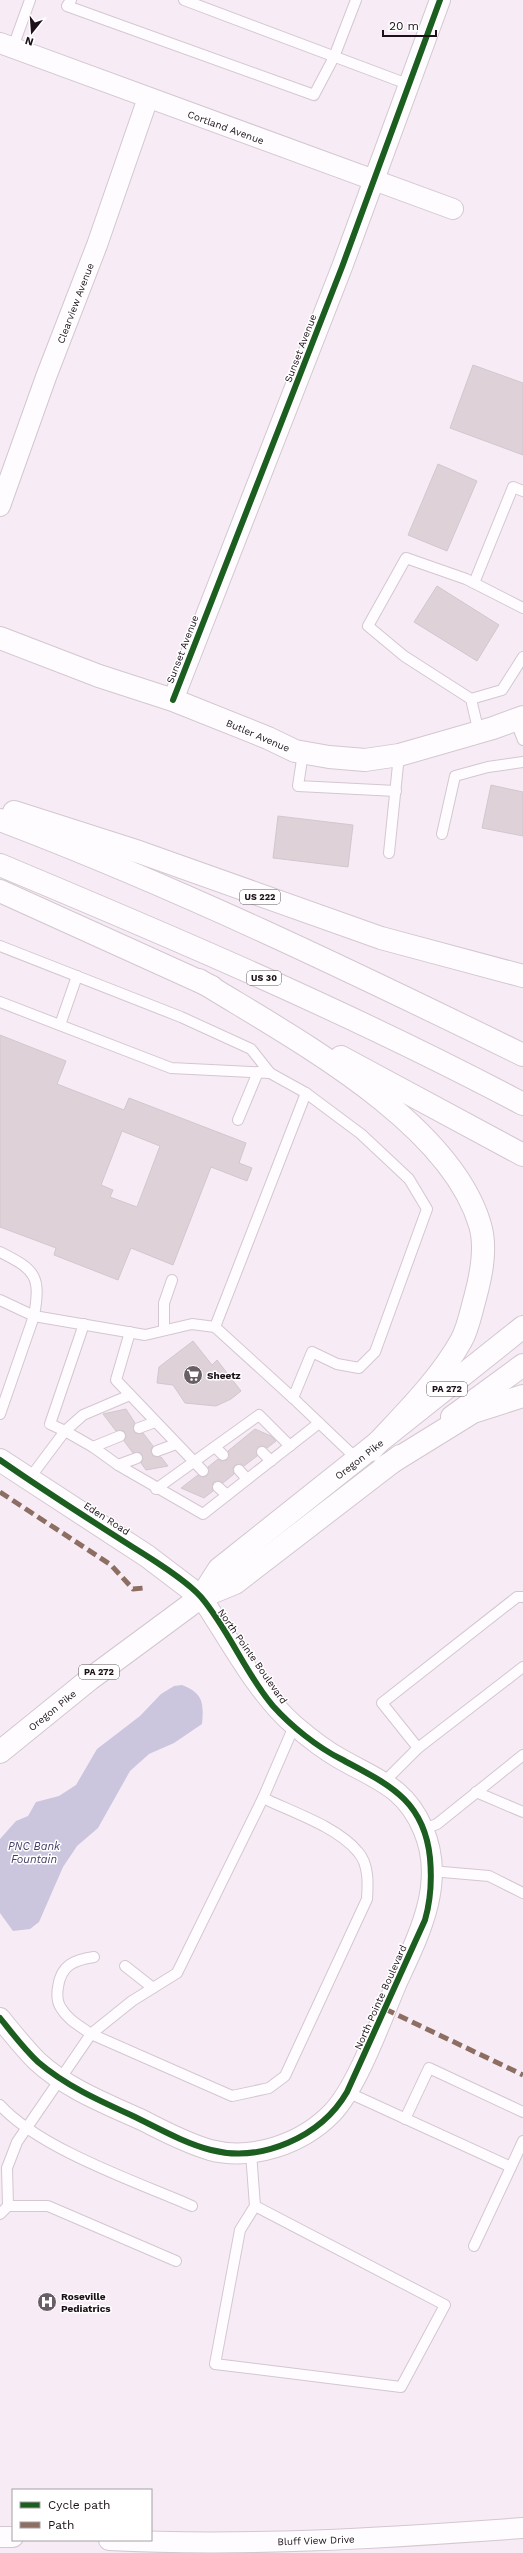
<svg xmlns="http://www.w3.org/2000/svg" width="523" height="2553" viewBox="0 0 523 2553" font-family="'Work Sans',sans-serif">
<rect width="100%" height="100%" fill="#f7ecf5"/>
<path fill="#cbc6dd" d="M 182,1685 C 203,1693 204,1703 202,1724 L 174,1743 L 149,1754 L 130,1771 L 98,1828 L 77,1846 L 63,1867 L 39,1922 L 30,1929 L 13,1931 L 0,1913 L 0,1839 L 16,1821 L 28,1816 L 36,1802 L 59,1796 L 76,1785 L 97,1749 L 140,1716 L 161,1694 L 174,1686 Z"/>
<g fill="#ded2d8" stroke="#d3c7cd" fill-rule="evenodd">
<polygon points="473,365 523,383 523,455 450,428"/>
<polygon points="438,464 477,481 447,551 408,535"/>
<polygon points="437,586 499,625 477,661 414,622"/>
<polygon points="491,785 523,792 523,836 482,828"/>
<polygon points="278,816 353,825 348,867 273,858"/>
<path d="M 0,1035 L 66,1061 L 57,1084 L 124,1110 L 129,1098 L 246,1143 L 239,1163 L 252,1168 L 247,1181 L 211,1167 L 173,1265 L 131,1248 L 118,1280 L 54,1255 L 56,1248 L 0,1227 ZM 122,1131 L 160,1146 L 137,1207 L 110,1197 L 113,1190 L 101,1185 Z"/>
<polygon points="193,1341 212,1365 217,1360 241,1391 231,1399 216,1406 185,1403 173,1385 157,1383 159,1367"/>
<polygon points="126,1409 135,1423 133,1427 135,1433 143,1433 153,1446 151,1450 153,1456 161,1457 168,1466 146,1470 141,1463 143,1459 141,1453 133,1453 124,1441 126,1436 124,1431 116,1431 103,1414"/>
<polygon points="255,1429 271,1436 276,1441 267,1448 263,1446 258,1447 257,1456 244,1466 241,1464 235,1465 233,1468 234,1474 223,1483 219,1481 213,1482 213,1491 204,1498 181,1488 198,1475 202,1477 207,1476 208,1467 218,1459 222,1461 227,1460 228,1451"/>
</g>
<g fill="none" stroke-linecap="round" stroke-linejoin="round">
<g stroke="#d3c7d0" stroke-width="12">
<g id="service">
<polyline points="71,0 67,6 314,95 334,57 356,0"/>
<polyline points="184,0 410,85"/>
<polyline points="13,47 30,0"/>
<polyline points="474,583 513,487 523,491"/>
<polyline points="471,699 502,690 523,657"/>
<polyline points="515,720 523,740"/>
<polyline points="479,733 471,699 404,656 368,626 406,558 466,579 523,608"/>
<polyline points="303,753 298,786 396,791"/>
<polyline points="442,834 455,776 488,767 523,762"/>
<polyline points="389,853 399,755"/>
<polyline points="0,946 181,1017 251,1049 270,1073 306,1093 361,1134 409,1179 427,1209 375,1352 359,1368 337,1364 312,1352 293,1398"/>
<polyline points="0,1002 171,1068 270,1073"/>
<polyline points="60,1025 77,976"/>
<polyline points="238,1120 258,1072"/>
<path d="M 0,1252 C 36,1270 41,1276 34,1316 L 0,1300"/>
<polyline points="84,1324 50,1424 65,1431 83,1415 130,1395"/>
<polyline points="215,1327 306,1093"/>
<polyline points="164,1330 164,1303 172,1280"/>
<polyline points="130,1332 116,1380 203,1471"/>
<polyline points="0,1414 34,1316 145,1335 192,1324 215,1327 293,1398 358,1460"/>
<polyline points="139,1428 155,1422"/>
<polyline points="93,1447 120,1436"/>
<polyline points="215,1447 223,1455"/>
<polyline points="157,1451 176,1444"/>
<polyline points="262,1452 271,1461"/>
<polyline points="118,1465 137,1458"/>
<polyline points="239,1470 247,1479"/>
<polyline points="29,1479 65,1431 93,1447 118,1465 203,1514 319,1423"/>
<polyline points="218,1487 227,1495"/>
<polyline points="156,1489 259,1415 290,1446"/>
<polyline points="418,1748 382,1703 517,1597 523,1597"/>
<polyline points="384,1782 418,1748 523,1667"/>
<polyline points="476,1792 523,1812"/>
<polyline points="424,1829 437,1824 523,1755"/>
<polyline points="431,1871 489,1876 523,1893"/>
<path d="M 94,1957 C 74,1960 61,1965 58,1987 C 57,1993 57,2002 61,2008 C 68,2020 80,2026 91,2034 L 232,2096 L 269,2088 L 285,2076 L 367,1899 C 368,1884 369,1864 358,1852 C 338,1827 292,1812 263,1798"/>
<polyline points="125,1966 153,1988"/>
<polyline points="347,2092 511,2167 474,2246"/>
<path d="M 0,2105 C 40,2149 137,2182 192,2206"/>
<polyline points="405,2119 429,2068 523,2112"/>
<polyline points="251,2153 255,2206 240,2230 215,2364 401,2387 445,2305 255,2206"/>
<polyline points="511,2167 523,2141"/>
<polyline points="8,2206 48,2206 176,2261"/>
<polyline points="0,2214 8,2206 7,2168 17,2142 91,2034 132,2001 177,1973 263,1798 294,1726"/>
</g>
</g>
<g stroke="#d3c7d0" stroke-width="22">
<g id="minor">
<polyline points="0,43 453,209"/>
<polyline points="0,506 46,377 97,245 148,98"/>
<polyline points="173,700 342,267 440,0"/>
<path d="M 0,2018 C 12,2033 24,2048 37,2061 C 67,2089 107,2104 144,2121 C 165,2132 187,2143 210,2150 C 252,2161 302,2144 332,2113 C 358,2086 382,2017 398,1980 C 420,1933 446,1881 423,1829 C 405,1786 375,1779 339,1758 C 323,1749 308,1737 294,1725 C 256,1692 229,1638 201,1597"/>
<polyline points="0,2537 13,2537"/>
<path d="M 109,2540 C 247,2547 385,2538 523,2528"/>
</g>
</g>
<g stroke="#d3c7d0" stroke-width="24">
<g id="tertiary">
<polyline points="0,638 99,676 173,700 268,738 295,751 329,757 365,760 399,755 493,728 523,717"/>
<polyline points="0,1460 147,1556 201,1597"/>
</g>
</g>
<g stroke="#d3c7d0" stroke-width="24">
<g id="primary">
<polyline points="452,1417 523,1365"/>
<polyline points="201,1597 219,1569 523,1327"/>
<polyline points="0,1752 90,1679 201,1597 235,1583 400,1456"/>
</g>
</g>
<g stroke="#d3c7d0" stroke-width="24">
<polyline id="trunk" points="384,1467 473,1412 523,1396"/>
</g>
<g stroke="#d3c7d0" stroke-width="24">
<g id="motorway">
<polyline points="14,812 139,852 381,938 523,976"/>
<path d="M 0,820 C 179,888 351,971 523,1055"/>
<path d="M 0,865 C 177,939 353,1014 523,1104"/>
<polyline points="0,891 212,987"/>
<path d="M 199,980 C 287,1035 449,1119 480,1225 C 487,1248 481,1276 475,1298 C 471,1312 468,1329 461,1341 C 438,1382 402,1416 371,1450"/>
<polyline points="341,1057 523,1155"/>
</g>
</g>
<use href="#service" stroke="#fefcfe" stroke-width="10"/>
<use href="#minor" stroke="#fefcfe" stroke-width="20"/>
<use href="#tertiary" stroke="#fefcfe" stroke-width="22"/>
<use href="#primary" stroke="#fefcfe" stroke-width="22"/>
<use href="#trunk" stroke="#fefcfe" stroke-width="22"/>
<use href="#motorway" stroke="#fefcfe" stroke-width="22"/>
<g stroke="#8d6e63" stroke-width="5" stroke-dasharray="10 5" stroke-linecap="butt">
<polyline points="0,1492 111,1565 133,1589 144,1588"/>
<polyline points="385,2009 523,2075"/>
</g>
<g stroke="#fff" stroke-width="8">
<g id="cycleway">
<polyline points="173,700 342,267 440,0"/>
<path d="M 0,1460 C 43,1490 87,1518 131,1546 C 152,1559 186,1580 201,1597 C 229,1630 245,1673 273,1706 C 291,1726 317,1747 341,1759 C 387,1784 424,1799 430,1858 C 432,1880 431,1899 425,1920 L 347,2092 C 321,2137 261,2163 211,2150 C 184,2143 158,2128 133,2116 C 100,2101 66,2086 38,2062 C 24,2049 12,2033 0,2018"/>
</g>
</g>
<use href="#cycleway" stroke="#1b5e20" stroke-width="6"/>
</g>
<defs>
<g id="supermarket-disc" transform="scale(1)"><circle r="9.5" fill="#695e66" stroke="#fff"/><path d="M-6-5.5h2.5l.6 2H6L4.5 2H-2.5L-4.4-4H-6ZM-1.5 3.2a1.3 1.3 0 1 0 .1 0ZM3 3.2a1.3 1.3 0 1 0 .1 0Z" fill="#fff"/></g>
<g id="hospital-disc" transform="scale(1)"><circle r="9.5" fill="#695e66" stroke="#fff"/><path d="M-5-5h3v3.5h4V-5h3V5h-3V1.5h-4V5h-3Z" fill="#fff"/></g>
</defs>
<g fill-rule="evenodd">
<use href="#supermarket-disc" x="193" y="1375"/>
<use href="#hospital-disc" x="47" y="2302"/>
</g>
<g text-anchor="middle" stroke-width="3" stroke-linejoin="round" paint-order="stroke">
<g fill="#fff" stroke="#60585e" stroke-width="1">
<rect x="240" y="890" width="40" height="14" rx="3"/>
<rect x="247" y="971" width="34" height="14" rx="3"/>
<rect x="427" y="1382" width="40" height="14" rx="3"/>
<rect x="79" y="1665" width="40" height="14" rx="3"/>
</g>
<g font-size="9" font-weight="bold" fill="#1c1119">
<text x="260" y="900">US 222</text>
<text x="264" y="981">US 30</text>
<text x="447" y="1392">PA 272</text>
<text x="99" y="1675">PA 272</text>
</g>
<g font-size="10" fill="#1c1119" stroke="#fff">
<text transform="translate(226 127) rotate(20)" y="4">Cortland Avenue</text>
<text transform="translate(75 303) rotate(-69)" y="4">Clearview Avenue</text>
<text transform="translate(300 348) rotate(-69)" y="4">Sunset Avenue</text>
<text transform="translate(182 649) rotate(-69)" y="4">Sunset Avenue</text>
<text transform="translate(258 735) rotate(23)" y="4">Butler Avenue</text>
<text transform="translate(359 1459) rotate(-38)" y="4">Oregon Pike</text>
<text transform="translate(107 1518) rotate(33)" y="4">Eden Road</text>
<text transform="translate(253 1656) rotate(55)" y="4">North Pointe Boulevard</text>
<text transform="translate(52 1710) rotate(-39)" y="4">Oregon Pike</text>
<text transform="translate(380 1997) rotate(-66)" y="4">North Pointe Boulevard</text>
<text transform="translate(316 2540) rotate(-2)" y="4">Bluff View Drive</text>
</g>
<g font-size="10" font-weight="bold" fill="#1c1119" stroke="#fff" text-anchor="start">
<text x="207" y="1379">Sheetz</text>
<text x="61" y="2300">Roseville<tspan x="61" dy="12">Pediatrics</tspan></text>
</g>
<g font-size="11" font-style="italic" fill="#423c67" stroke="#fff">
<text x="34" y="1850">PNC Bank<tspan x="34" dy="13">Fountain</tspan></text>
</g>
</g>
<rect x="12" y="2489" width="140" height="52" fill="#ffffff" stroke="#a4a0a3"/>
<rect x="20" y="2502" width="20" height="6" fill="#1b5e20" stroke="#a4a0a3"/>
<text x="48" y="2509" font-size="12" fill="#1c1119">Cycle path</text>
<rect x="20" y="2522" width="20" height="6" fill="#8d6e63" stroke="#a4a0a3"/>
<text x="48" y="2529" font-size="12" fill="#1c1119">Path</text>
<g transform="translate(32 32) rotate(197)" stroke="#ffffff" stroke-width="3" paint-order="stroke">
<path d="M0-3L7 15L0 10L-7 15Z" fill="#1c1119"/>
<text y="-6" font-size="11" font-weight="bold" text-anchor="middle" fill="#1c1119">N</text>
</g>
<path d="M383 30v6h53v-6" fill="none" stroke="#1c1119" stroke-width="2"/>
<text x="389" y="30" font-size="12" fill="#1c1119" stroke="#ffffff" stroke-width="3" paint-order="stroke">20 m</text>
</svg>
